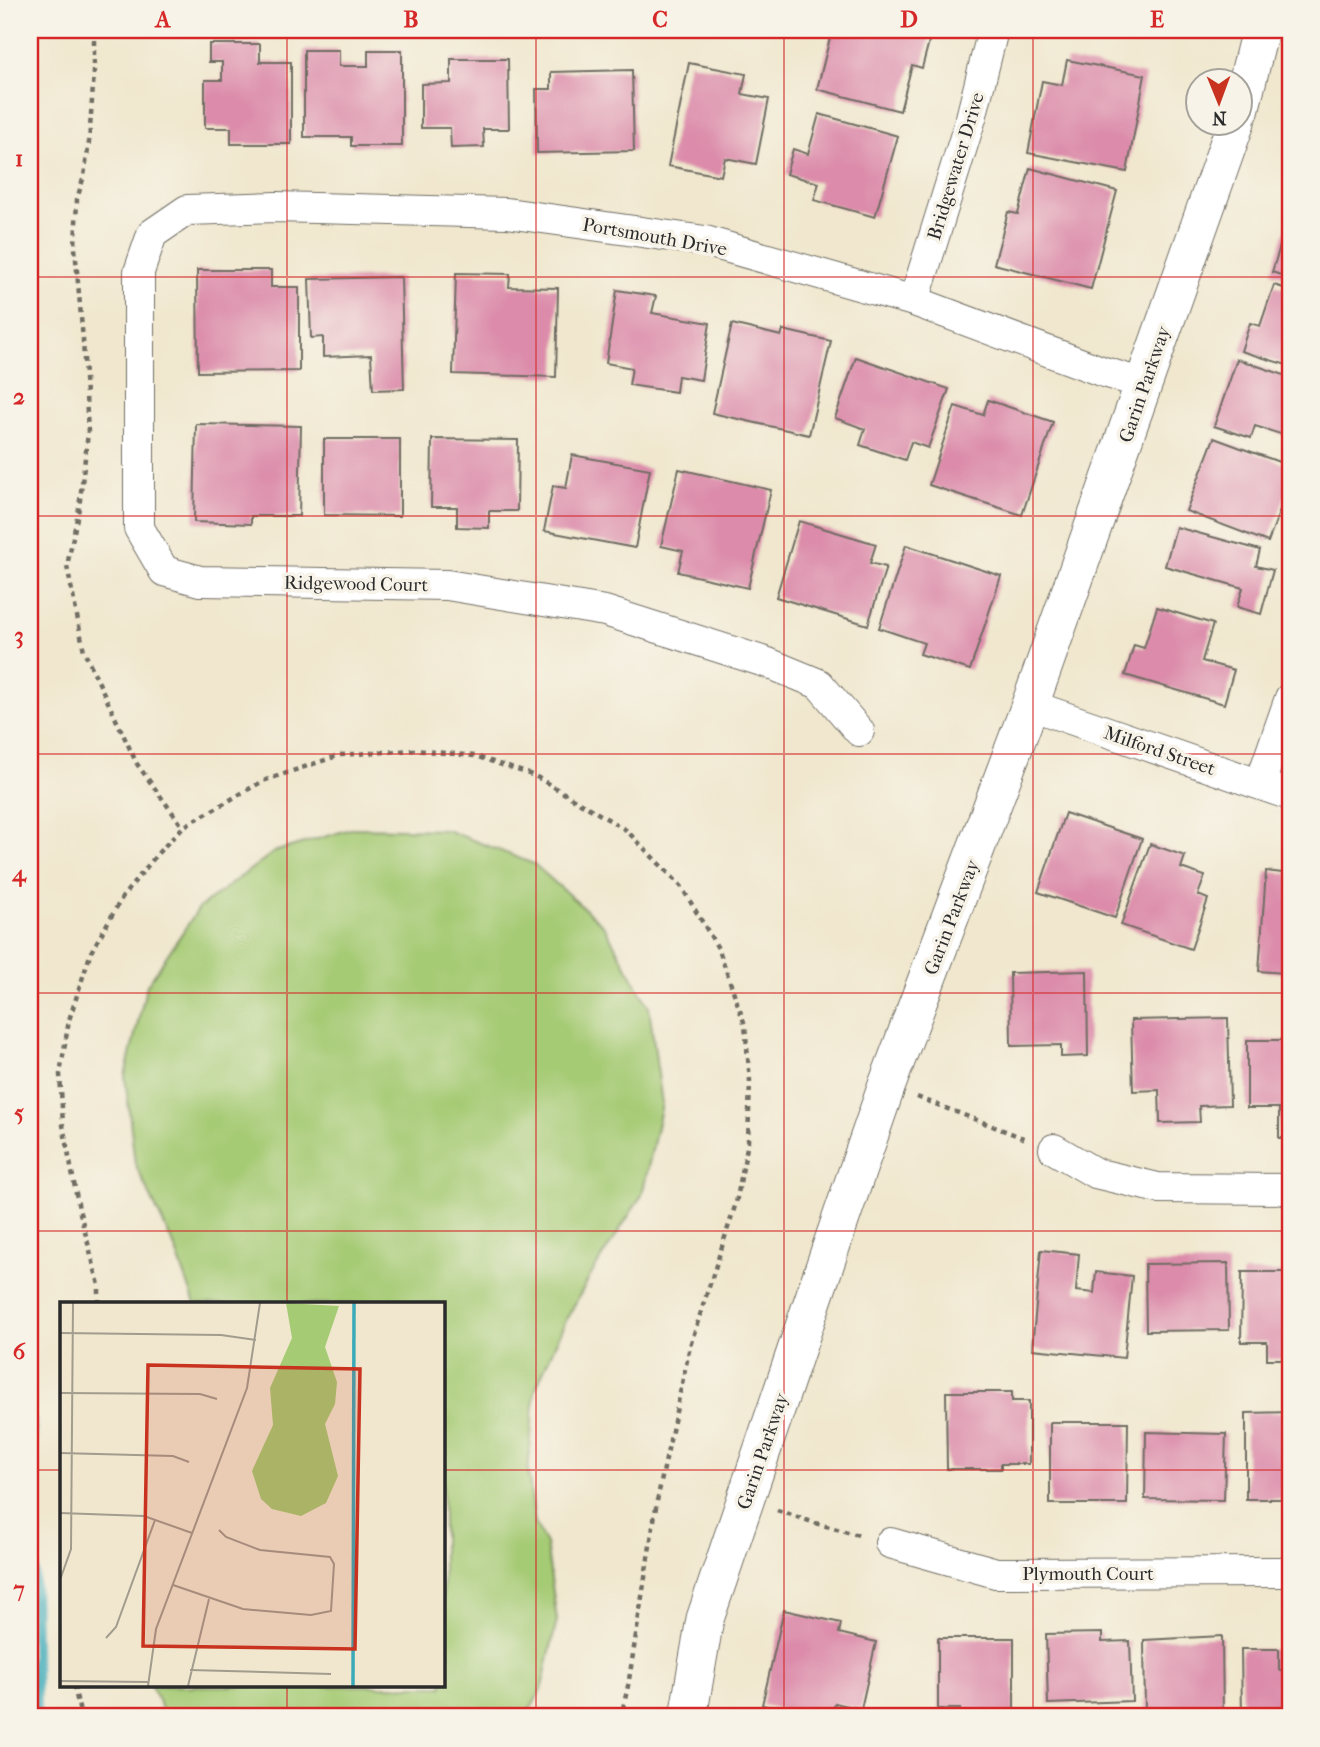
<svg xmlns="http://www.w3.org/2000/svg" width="1320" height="1747" viewBox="0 0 1320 1747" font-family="'IM FELL French Canon',serif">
<rect width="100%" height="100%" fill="#f7f3e8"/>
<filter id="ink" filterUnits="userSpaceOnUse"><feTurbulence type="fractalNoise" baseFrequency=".0143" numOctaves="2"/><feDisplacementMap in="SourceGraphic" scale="14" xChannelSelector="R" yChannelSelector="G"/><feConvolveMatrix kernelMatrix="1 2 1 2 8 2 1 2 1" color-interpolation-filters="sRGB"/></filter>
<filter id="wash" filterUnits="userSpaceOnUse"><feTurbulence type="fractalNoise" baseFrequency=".00686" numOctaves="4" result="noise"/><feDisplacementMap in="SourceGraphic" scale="28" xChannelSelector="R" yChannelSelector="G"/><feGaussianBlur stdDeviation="1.57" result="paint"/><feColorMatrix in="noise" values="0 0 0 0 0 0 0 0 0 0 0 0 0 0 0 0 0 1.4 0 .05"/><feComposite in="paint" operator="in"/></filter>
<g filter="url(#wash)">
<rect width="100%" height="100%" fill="#f0e7ce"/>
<polygon fill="#a6cb75" stroke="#687b50" stroke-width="2" points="354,828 447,830 534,864 604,926 649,1007 662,1104 642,1195 592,1273 567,1318 535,1390 528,1472 535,1523 546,1544 557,1620 541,1691 525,1717 166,1717 151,1686 443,1686 443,1304 195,1304 175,1248 135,1164 125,1076 147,985 199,908 274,852"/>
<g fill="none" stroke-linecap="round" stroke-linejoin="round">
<g stroke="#3baab9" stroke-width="10">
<polyline points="30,1401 31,1403 30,1405"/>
<polyline points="30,1418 32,1420 36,1717"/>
</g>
</g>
<g id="blocks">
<g fill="#dc8caa">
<polygon points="832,30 932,30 922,68 912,65 900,111 817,89"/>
<polygon points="1115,30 1168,30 1167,36 1115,32"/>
<polygon points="209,44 260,44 260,62 291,62 291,144 231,144 231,128 205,128 205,80 222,80 222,62 209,62"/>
<polygon points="304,50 339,50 339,66 368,66 368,50 402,50 402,146 351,146 351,137 304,137"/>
<polygon points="451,59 508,59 509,129 483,129 484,147 451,148 450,128 421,128 421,84 451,83"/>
<polygon points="1067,60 1145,75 1127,172 1028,153 1042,81 1062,85"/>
<polygon points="689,63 746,74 742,94 769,99 756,164 725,158 721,176 668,166"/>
<polygon points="632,70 634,151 537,153 536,89 551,89 551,72"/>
<polygon points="819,114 898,136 875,217 814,200 819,183 786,174 793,149 808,154"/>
<polygon points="1030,168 1117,191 1091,289 994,264 1008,212 1018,214"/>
<polygon points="1290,214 1290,278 1272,272"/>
<polygon points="197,270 271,270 271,287 299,287 299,371 198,372"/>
<polygon points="456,273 510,274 509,287 558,288 556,377 453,374"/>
<polygon points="401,277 404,389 373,390 371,355 323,357 323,337 311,338 309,279"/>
<polygon points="1274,285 1290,290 1290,366 1241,351 1250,323 1260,326"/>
<polygon points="617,290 656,296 652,313 710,323 701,380 678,376 676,392 629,385 632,368 606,363"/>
<polygon points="732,324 781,336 783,330 831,341 809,435 712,413"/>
<polygon points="856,357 949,389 928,448 911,442 905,460 860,445 865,429 835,418"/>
<polygon points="1237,359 1290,377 1290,437 1255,426 1251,438 1214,426"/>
<polygon points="988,400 1053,422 1022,515 929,485 955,406 983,415"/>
<polygon points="196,424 301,426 299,516 251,516 251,524 194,522"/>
<polygon points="1214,438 1290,466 1290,483 1268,542 1186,511"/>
<polygon points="324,439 400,439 400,516 324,515"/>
<polygon points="432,439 518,440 517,511 489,511 489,528 457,527 457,507 431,507"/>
<polygon points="572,455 650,469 635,548 544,531 553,486 566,488"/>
<polygon points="679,469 771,490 748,588 678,572 683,551 661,546"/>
<polygon points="799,521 876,544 870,563 886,567 868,625 776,597"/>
<polygon points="1176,527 1260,550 1256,566 1273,570 1261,614 1237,607 1243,588 1165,566"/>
<polygon points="906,545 1001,576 970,670 920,654 924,643 879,628"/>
<polygon points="1157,607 1213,624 1202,661 1234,670 1224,704 1125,675 1134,645 1144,648"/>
<polygon points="1065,813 1142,839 1115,918 1038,892"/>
<polygon points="1150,844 1185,856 1181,868 1205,876 1198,895 1208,899 1191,949 1121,925"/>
<polygon points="1266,871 1290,874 1290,967 1285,966 1284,973 1259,971"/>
<polygon points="1087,971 1088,1056 1061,1057 1061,1045 1011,1046 1010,973"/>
<polygon points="1228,1018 1230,1105 1199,1106 1200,1122 1160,1123 1159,1090 1133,1091 1131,1020"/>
<polygon points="1247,1040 1290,1040 1290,1138 1279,1138 1279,1108 1247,1108"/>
<polygon points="1041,1250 1079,1254 1076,1291 1094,1293 1096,1272 1132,1276 1124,1358 1032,1349"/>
<polygon points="1228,1263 1229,1330 1146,1331 1145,1264"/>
<polygon points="1242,1272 1290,1272 1290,1359 1267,1359 1267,1342 1241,1342"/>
<polygon points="946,1392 1012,1392 1012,1401 1029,1401 1029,1464 1001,1464 1001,1469 947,1469"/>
<polygon points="1290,1412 1290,1499 1246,1499 1246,1413"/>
<polygon points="1050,1422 1128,1422 1127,1504 1050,1504"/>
<polygon points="1146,1432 1226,1434 1224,1500 1145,1499"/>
<polygon points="784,1610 841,1623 839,1633 876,1642 861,1709 835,1703 832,1716 810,1711 808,1717 779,1717 781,1709 762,1705"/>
<polygon points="1102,1633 1102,1642 1130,1641 1132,1701 1048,1704 1046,1634"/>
<polygon points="1222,1636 1223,1717 1164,1717 1164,1711 1145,1711 1144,1640"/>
<polygon points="938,1638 1014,1638 1014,1717 961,1717 960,1709 938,1709"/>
<polygon points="1241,1649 1279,1649 1279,1670 1290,1670 1290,1717 1242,1717"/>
</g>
</g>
</g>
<g filter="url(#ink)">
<use href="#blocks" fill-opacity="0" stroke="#706d64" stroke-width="2"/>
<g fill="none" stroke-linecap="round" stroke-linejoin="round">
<g stroke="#706d64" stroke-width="32">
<g id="minor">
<polyline points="914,301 971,118 993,30"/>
<polyline points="1030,705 1290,795"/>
<polyline points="859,731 819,684 768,663 605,611 447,585 200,581 164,571 139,528 139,272 152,234 187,210 276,207 507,213 705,241 914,301 1101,371 1144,384"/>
<polyline points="1260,784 1290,698"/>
<polyline points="1054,1149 1095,1173 1158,1188 1290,1189"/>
<polyline points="890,1543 996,1573 1290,1572"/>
</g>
</g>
<g stroke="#706d64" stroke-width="39">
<g id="tertiary">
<polyline points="1240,111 1260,30"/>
<polyline points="688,1717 705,1619 830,1250 887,1085 1030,705 1236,122"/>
</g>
</g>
<g stroke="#706d64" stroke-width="4.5" stroke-dasharray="5 5" stroke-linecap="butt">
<polyline points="94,30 94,72 89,142 84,176 77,199 75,248 83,340 88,433 79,508 67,566 84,651 137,764 183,827"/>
<polyline points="917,1097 1026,1139"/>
<polyline points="99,1304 99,1285 79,1209 63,1125 60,1074 69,1020 91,952 123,896 159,852 183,827 263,781 340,755 414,750 475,756 535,776 626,830 681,886 719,950 745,1025 750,1081 748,1142 736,1203 690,1346 657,1501 628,1686 621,1717"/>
<polyline points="777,1510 815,1523 862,1536"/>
<polyline points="74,1686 81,1717"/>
</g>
<use href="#minor" stroke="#fff" stroke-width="30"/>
<use href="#tertiary" stroke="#fff" stroke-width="37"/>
</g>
</g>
<path fill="none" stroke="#d62828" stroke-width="2" stroke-opacity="0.55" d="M 287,30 L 287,1304M 536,30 L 536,1717M 784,30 L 784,1717M 1033,30 L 1033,1717M 30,277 L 1290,277M 30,516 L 1290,516M 30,754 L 1290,754M 30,993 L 1290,993M 30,1231 L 1290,1231M 30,1470 L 61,1470M 443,1470 L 1290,1470M 287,1686 L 287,1717"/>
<g text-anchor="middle" stroke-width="7" stroke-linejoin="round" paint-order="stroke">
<g font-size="19" fill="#2b2b2b" stroke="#f7f3e8">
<text transform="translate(955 166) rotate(-73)" y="7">Bridgewater Drive</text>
<text transform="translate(655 236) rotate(10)" y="7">Portsmouth Drive</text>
<text transform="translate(1144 384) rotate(-71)" y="7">Garin Parkway</text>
<text transform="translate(356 583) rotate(1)" y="7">Ridgewood Court</text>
<text transform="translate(1160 750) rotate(19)" y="7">Milford Street</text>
<text transform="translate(951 917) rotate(-69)" y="7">Garin Parkway</text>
<text transform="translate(762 1451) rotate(-71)" y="7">Garin Parkway</text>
<text x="1088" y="1580">Plymouth Court</text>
</g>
</g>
<g transform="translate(60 1302)">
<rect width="385" height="385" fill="#f0e7ce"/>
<path d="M 226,1 L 279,4 L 265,45 L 277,80 L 275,102 L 265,122 L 278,174 L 266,201 L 241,214 L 212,207 L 201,197 L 192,169 L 213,123 L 210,86 L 232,36 Z" fill="#a6cb75"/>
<path fill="none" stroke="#3baab9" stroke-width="3.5" d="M 293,384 L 294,1"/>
<path fill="none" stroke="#a19c8d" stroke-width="2" d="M 0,31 L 161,33 L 196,38M 0,91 L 140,92 L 157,97M 0,151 L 113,154 L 129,160M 0,211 L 84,214 L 132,231M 0,278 L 11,247 L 13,1M 113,283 L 183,307 L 251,313 L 271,309 L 274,262 L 270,255 L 200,248 L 166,235 L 159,228M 46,336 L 56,325 L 95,218M 130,368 L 271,372M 0,379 L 88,380M 88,384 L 96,327 L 187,86 L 200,1M 128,384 L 149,297"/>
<path fill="#c8321e" fill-opacity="0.15" stroke="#c8321e" stroke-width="3.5" d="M 88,63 L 300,67 L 295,347 L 83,344 Z"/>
<rect width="385" height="385" fill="none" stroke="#2b2b2b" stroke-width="3.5"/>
</g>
<rect width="1320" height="1747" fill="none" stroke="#f7f3e8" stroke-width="77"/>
<g transform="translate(1219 102) rotate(179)"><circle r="33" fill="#f7f3e8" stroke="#a5a39c" stroke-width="2"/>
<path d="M0-5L12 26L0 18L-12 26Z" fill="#c8321e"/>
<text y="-10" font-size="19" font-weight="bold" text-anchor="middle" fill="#2b2b2b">N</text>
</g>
<rect x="38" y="38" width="1244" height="1670" fill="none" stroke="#d62828" stroke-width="2.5"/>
<g font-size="23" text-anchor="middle" font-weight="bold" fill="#d62828">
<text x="163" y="27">A</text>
<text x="411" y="27">B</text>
<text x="660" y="27">C</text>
<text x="909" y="27">D</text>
<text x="1157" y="27">E</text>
<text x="19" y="166">1</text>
<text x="19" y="404">2</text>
<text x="19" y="643">3</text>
<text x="19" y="881">4</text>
<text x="19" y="1120">5</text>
<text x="19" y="1359">6</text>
<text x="19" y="1597">7</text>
</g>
</svg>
